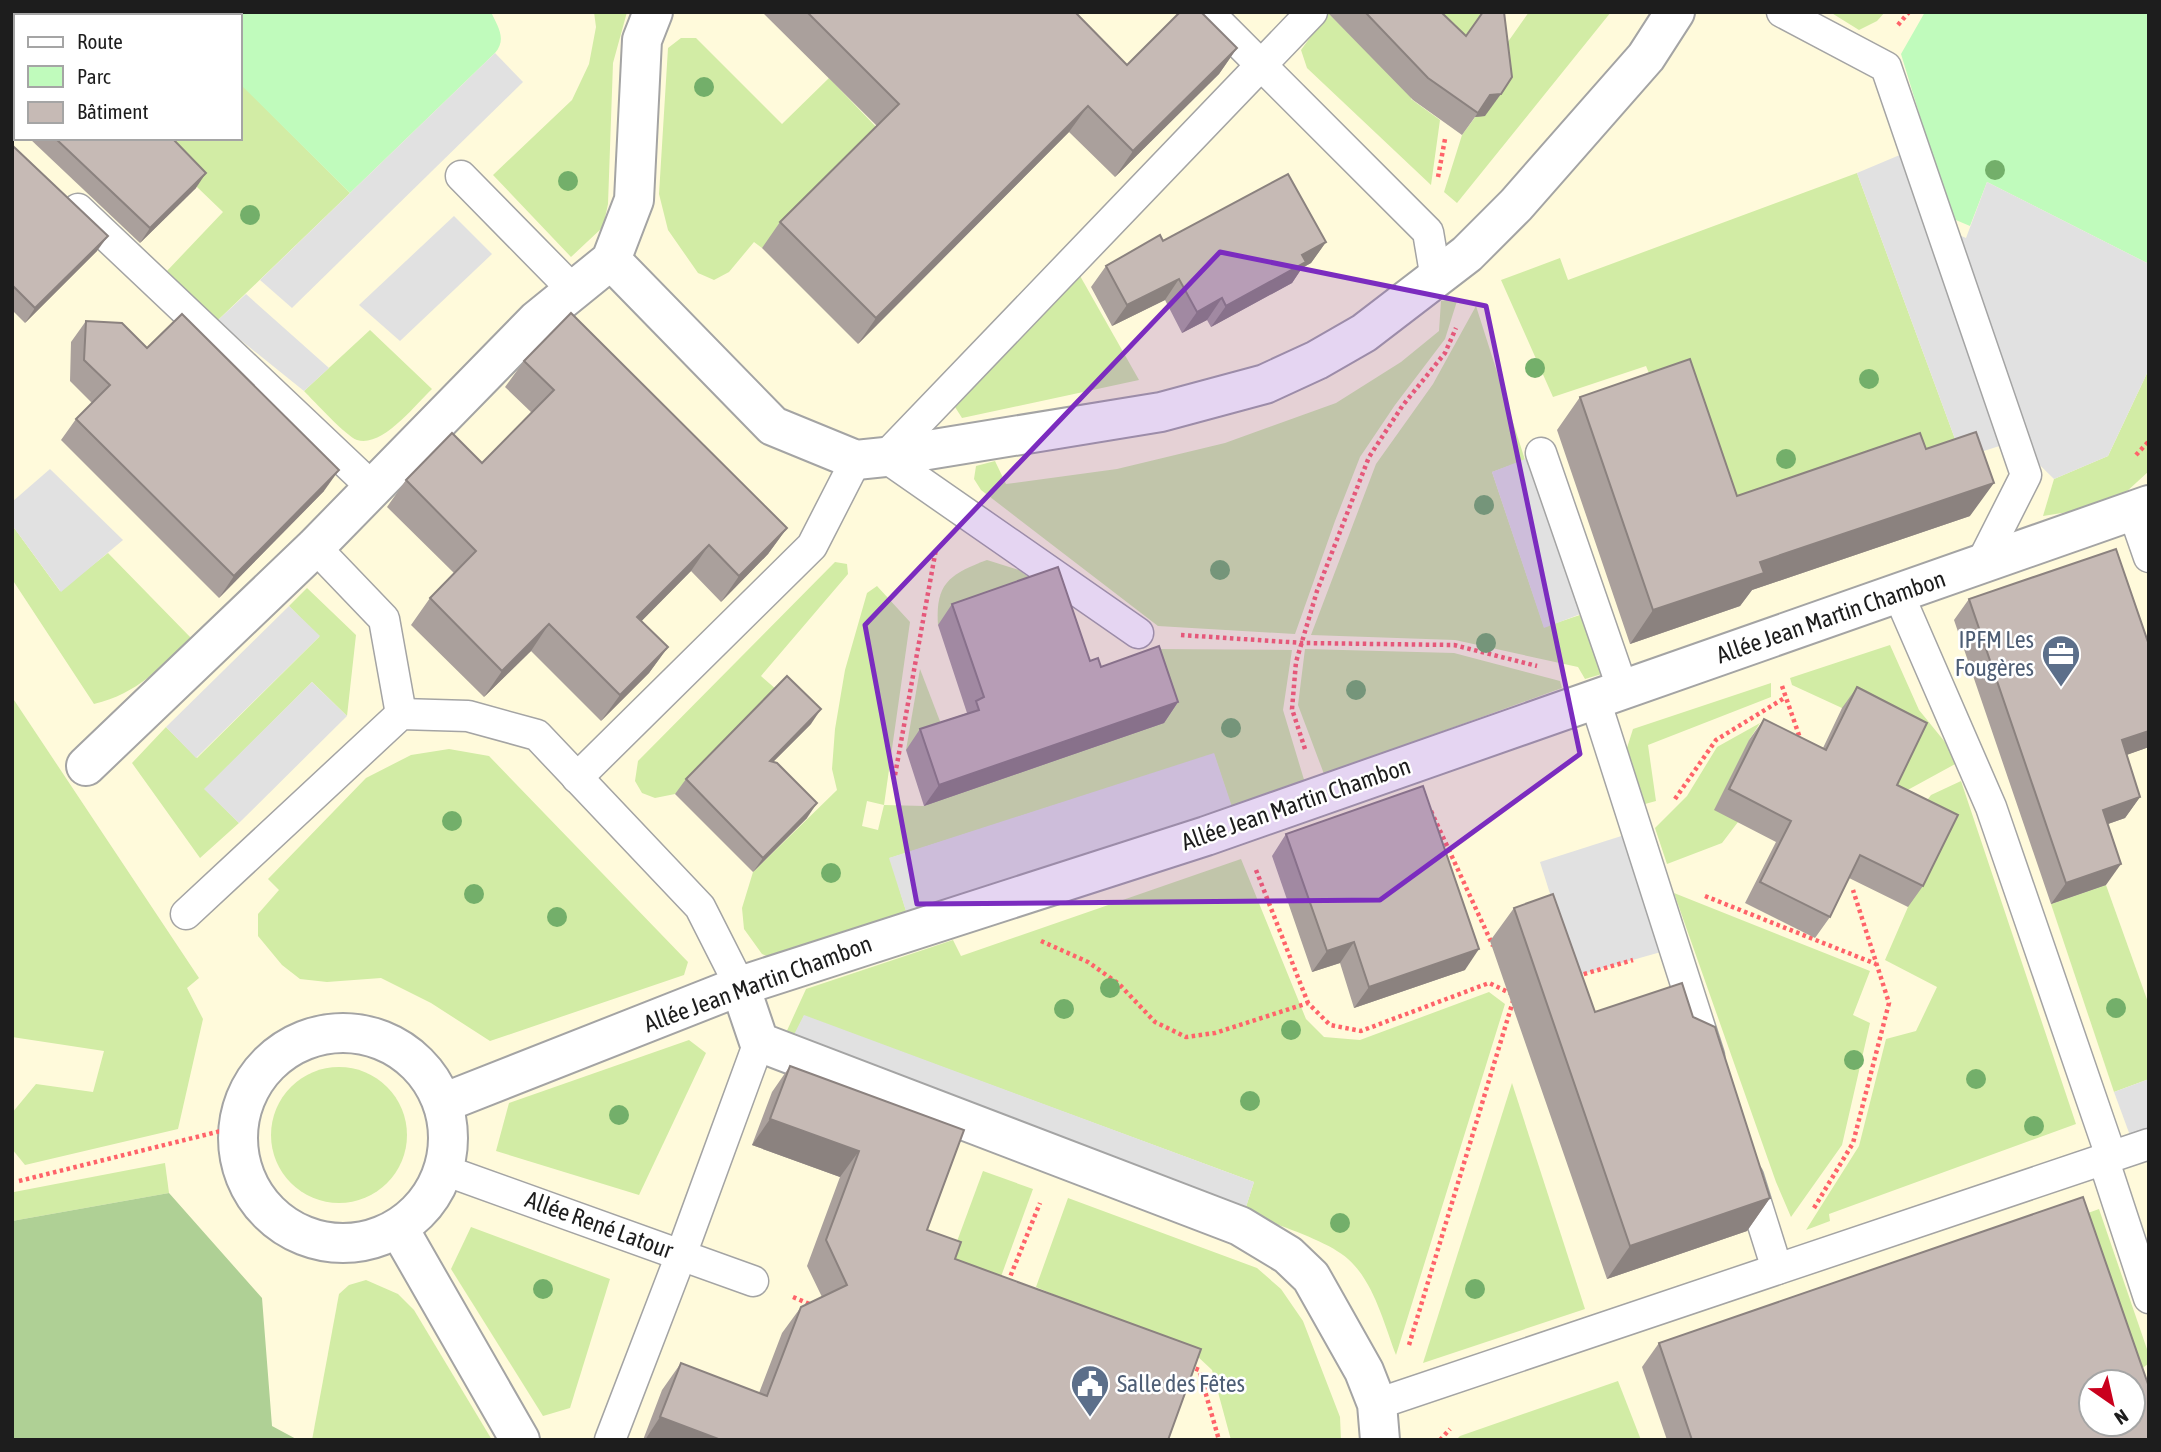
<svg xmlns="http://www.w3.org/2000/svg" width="2161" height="1452" viewBox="0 0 2161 1452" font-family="'Asap Condensed',sans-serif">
<rect width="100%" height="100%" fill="#efe9e2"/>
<path fill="#fffadb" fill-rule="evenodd" d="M 12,12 L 2149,12 L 2149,1440 L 12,1440 ZM 16,16 L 240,16 L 240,138 L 16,138 ZM 2091,1382 L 2133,1382 L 2133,1424 L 2091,1424 Z"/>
<g fill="#d2eca5" fill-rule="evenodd">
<polygon points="594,12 627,12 613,63 608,204 603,227 571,257 493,175 572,100 589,64 596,27"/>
<polygon points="1402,12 1425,80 1411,99 1440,120 1431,185 1307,68 1301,50 1328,13 1359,44"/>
<polygon points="1427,12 1484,12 1460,46"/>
<polygon points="1529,12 1611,12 1457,203 1444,192 1462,135 1476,116 1481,80"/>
<polygon points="1830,12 1885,12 1877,21 1859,30"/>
<polygon points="681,38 696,38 782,124 829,78 880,131 762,248 754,242 729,272 714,280 698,273 668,230 659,194 668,48"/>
<polygon points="240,83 350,193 217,321 166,272 223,212 146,138 240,138"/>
<polygon points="1857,173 1962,458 1713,529 1646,366 1553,397 1501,280 1560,258 1568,280"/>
<polygon points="1079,274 1139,380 962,418 950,399"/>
<polygon points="1458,298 1445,339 1395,405 1360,457 1335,521 1295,634 1158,626 981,490 974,479 976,466 995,461 1006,484 1117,469 1225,443 1336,403 1401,362 1439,331 1441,301"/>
<polygon points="1476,306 1525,460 1492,472 1544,627 1580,615 1602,674 1585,679 1578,667 1455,640 1311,635 1376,464 1433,384"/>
<path d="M 370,330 L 432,389 C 415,405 382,448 357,440 C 346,436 314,401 304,391 Z"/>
<polygon points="2149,369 2149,471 2125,493 2087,509 2043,516 2054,479 2108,456"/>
<path d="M 12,525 L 60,591 L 108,553 L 191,638 C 159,668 139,693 94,704 L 12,579 Z"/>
<path d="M 987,560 L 1019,570 L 1043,588 L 938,625 C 935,583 950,574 987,560 Z"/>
<polygon points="835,562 847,564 848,574 761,676 777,690 675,794 655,798 642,793 635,781 638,761"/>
<path d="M 877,586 L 910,622 L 884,805 L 924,806 L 1145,667 L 1150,649 L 1292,650 L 1283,710 L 1305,783 L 1232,808 L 1214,754 L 890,858 L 907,914 L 774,959 L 762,954 L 744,929 L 742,908 L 753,872 L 837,790 L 832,769 L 835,729 L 845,670 L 867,593 ZM 867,801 L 884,805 L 878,830 L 862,826 Z"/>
<polygon points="307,588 356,635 347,716 312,682 205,789 239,823 200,858 132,763 166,727 197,758 319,637 289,606"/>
<polygon points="1890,645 1919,710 1949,747 1957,763 1893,798 1842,708 1792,685 1790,678"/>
<polygon points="1305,649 1454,653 1560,681 1562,688 1324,774 1298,705"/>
<polygon points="920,669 946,737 906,750"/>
<polygon points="1771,683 1771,697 1648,745 1656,801 1645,804 1626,751 1633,729"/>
<polygon points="12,697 199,978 187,988 203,1019 178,1129 25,1165 12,1149 12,1113 36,1084 93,1092 104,1051 12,1037"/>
<polygon points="1760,723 1749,740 1738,822 1722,843 1667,864 1655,828 1687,796 1717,747"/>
<polygon points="449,749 489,756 688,962 684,975 490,1041 431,1003 381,978 327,982 300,979 282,965 258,936 258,914 279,890 268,879 366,778 411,755"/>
<polygon points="1961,781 2076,1124 1829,1214 1830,1221 1806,1230 1859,1146 1886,1039 1916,1031 1937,987 1885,960 1908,907 1912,821 1931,795"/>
<path d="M 1241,859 L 1306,1019 L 1324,1037 L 1360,1040 L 1489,992 L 1505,1004 L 1396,1355 C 1384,1324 1374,1282 1348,1259 C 1327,1240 1272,1223 1244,1213 L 1254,1182 L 804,1016 L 793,1038 L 785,1035 L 806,989 L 953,940 L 961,956 Z"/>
<polygon points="2106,885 2149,1005 2149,1079 2114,1092 2051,904"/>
<polygon points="1674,893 1870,971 1853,1015 1870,1023 1842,1145 1791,1217 1776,1182"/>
<polygon points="689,1040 706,1053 639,1195 496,1151 509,1103"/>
<circle cx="339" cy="1135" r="68"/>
<polygon points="1512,1083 1585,1309 1423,1363"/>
<polygon points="165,1163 169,1193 12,1221 12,1195 14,1192"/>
<polygon points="983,1171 1033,1189 999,1282 949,1263"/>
<polygon points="1068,1198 1257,1268 1281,1289 1303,1321 1340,1417 1341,1440 1231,1440 1212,1370 1195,1354 1036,1287"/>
<polygon points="2099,1209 2149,1355 2149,1363 2125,1382 2066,1221"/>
<polygon points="471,1227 610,1279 570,1408 543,1416 451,1269"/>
<polygon points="366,1280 398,1294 414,1310 492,1440 312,1440 339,1294 349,1285"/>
<polygon points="1618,1381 1641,1440 1456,1440 1460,1436"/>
</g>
<polygon fill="#afd095" points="169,1193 262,1298 272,1426 298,1440 12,1440 12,1221"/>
<g fill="#c0fbbc">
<path d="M 168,12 L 491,12 C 498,27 507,39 495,53 L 350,193 L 240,84 L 240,16 L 171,16 Z"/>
<polygon points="1925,12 2149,12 2149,264 1987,182 1970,226 1951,218 1901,54"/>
</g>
<g fill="#e1e1e1">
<polygon points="495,53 523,82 292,308 260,280"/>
<polygon points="1914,149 1942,228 1966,238 1987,182 2149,264 2149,369 2108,456 2054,479 2015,441 1962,458 1857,173"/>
<polygon points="454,216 492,254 400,341 359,305"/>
<polygon points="246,294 329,368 304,391 217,321"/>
<polygon points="1541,453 1596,608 1544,628 1492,472"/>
<polygon points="50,469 123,540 61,592 12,525 12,502"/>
<polygon points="289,606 320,636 196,758 166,727"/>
<polygon points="312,682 347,716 239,823 204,789"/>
<polygon points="1214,753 1238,825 912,930 889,858"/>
<polygon points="1637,831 1675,948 1576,976 1540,862"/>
<polygon points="804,1015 1254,1182 1240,1226 785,1052"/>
<polygon points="2149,1079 2149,1144 2135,1149 2114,1092"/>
</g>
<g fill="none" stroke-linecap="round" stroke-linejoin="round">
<g stroke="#a4a4a4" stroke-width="33">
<g id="service">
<polyline points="1208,12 1428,232 1436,279"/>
<polyline points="1782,12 1886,67 2026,475 1981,564"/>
<polyline points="461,176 574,291"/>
<polyline points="78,209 373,488"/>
<polyline points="1541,453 1623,690"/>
<polyline points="2133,511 2149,557"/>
<polyline points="315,547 384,619 401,714"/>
<polyline points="1898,593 1991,807 2111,1156"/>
<polyline points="1138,633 885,457 1312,12"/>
<polyline points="1595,700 1709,1056"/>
<polyline points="577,778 812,546 856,460"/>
<polyline points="186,914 401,714 468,716 537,735 700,907 740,986"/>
<polyline points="2103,1158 2149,1298"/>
<polyline points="444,1170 753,1281"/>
<polyline points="1748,1177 1777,1269"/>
<polyline points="1377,1404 2149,1144"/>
<polyline points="610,1440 681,1255 759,1042"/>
</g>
</g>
<g stroke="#a4a4a4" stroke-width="42">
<g id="minor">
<polyline points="611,260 773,426 856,460 885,457 1161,412 1265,384 1317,360 1364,333 1467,254 1516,205 1646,57 1675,12"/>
<polyline points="86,766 315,547 537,320 611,260 634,200 642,40 653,12"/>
<polyline points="740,986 759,1042 1240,1226 1288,1255 1311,1277 1364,1371 1377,1404 1380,1440"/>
<circle cx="343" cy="1138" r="105"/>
<polyline points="443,1103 740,986 1206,836 2149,505"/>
<polyline points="399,1229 520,1440"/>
</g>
</g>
<g stroke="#ff6369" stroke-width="4.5" stroke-dasharray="3.5 3.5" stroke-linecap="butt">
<polyline points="1898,25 1909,12"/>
<polyline points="1438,177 1445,139"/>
<polyline points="2136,455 2149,441"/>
<polyline points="1181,635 1303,643 1454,645 1537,666"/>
<polyline points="1782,686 1801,741"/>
<polyline points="1305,749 1292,709 1296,662 1317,591 1369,457 1403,405 1445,353 1456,328"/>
<polyline points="895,775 936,549"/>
<polyline points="1675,799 1716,740 1786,697"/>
<polyline points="1431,811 1493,946"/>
<polyline points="1256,870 1308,1003"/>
<polyline points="1705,896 1876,964"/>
<polyline points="1041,941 1088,962 1119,984 1155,1022 1186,1037 1215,1033 1308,1003 1330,1025 1361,1031 1489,983 1510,993"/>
<polyline points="1577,976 1633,960"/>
<polyline points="19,1181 237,1127"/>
<polyline points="1814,1208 1853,1143 1889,1003 1853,890"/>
<polyline points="1008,1282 1040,1203"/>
<polyline points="793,1297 814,1306"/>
<polyline points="1409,1345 1513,1001"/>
<polyline points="1189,1366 1199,1370 1219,1440"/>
<polyline points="1440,1440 1450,1429"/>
</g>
<use href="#service" stroke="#fff" stroke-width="30"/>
<use href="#minor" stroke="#fff" stroke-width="38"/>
</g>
<g fill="#73af6a">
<circle cx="704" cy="87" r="10"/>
<circle cx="1995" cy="170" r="10"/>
<circle cx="568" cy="181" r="10"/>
<circle cx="250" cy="215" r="10"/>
<circle cx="1535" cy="368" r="10"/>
<circle cx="1869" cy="379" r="10"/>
<circle cx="1786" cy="459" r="10"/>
<circle cx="1484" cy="505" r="10"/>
<circle cx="1220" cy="570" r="10"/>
<circle cx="1486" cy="643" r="10"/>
<circle cx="1356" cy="690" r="10"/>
<circle cx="1231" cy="728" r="10"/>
<circle cx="452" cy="821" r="10"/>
<circle cx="831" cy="873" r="10"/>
<circle cx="474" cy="894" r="10"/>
<circle cx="557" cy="917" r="10"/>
<circle cx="1110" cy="988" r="10"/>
<circle cx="2116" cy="1008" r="10"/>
<circle cx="1064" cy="1009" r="10"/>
<circle cx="1291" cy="1030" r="10"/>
<circle cx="1854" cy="1060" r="10"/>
<circle cx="1976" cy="1079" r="10"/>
<circle cx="1250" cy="1101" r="10"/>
<circle cx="619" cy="1115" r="10"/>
<circle cx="2034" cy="1126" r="10"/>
<circle cx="1340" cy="1223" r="10"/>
<circle cx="543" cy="1289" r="10"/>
<circle cx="1475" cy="1289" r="10"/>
</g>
<g fill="#aaa09c">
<polygon points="762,12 1075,12 1127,65 1237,48 1219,74 1115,177 1069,132 858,344 762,248 780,222 877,126"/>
<polygon points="1329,12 1441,12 1485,116 1475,117 1462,135 1413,100 1329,14"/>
<polygon points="29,138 172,138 196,188 140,243"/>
<polygon points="12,149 97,251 25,323 12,310"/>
<polygon points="1163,241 1326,242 1311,263 1302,268 1292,283 1211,327 1207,320 1182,333 1165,300 1112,326 1091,287 1106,266"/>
<polygon points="86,321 147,348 324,491 219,598 61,440 76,419 92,403 70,381 71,342"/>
<polygon points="524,361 787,528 768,554 721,602 691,571 641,621 668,647 649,673 601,721 531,651 484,697 411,625 430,598 454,573 387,507 406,480 482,463 532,413 505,387"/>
<polygon points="1580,397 1737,496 1926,449 1970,516 1752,590 1740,606 1630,644 1557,430"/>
<polygon points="1969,599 2149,645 2149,747 2126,755 2140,797 2125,818 2108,824 2106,885 2051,904 1954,620"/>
<polygon points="952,604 1090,661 1101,667 1178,702 1164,723 924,806 906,750 920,729 967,713 938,625"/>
<polygon points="1857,687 1897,785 1923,886 1908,907 1849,878 1830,917 1815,938 1745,903 1776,842 1714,810 1749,740 1764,719 1823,748 1842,708"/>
<polygon points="811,724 773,762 807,818 753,872 675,794 686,779"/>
<polygon points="1286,834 1465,970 1354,1008 1340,963 1312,972 1272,856"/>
<polygon points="1514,908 1595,1012 1693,1017 1770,1198 1747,1231 1607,1279 1490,941"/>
<polygon points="790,1066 927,1230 955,1259 1168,1440 643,1440 662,1390 681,1363 759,1393 782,1333 801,1307 822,1297 807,1266 840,1177 752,1145 772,1092"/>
<polygon points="1659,1343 2149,1440 1667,1440 1642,1367"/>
</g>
<g fill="#8b827f">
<polygon points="15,12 21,12 16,16 12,21 12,15"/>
<polygon points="1237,48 1219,74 1115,177 1133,151"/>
<polygon points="1501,94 1485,116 1475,117 1490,95"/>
<polygon points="1088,106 1069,132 858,344 876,318"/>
<polygon points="206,173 196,188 140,243 150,228"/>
<polygon points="108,236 97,251 25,323 35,308"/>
<polygon points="1326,242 1311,263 1302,268 1292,283 1211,327 1226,306 1302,255"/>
<polygon points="1179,279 1165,300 1112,326 1127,305"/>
<polygon points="1222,298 1207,320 1182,333 1197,312"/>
<polygon points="339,470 324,491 219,598 234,576"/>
<polygon points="1994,483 1970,516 1752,590 1740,606 1630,644 1653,610 1760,562"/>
<polygon points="787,528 768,554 721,602 739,576"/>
<polygon points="709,545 691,571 619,644 637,617"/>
<polygon points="549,624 531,651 484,697 502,671"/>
<polygon points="668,647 649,673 601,721 620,695"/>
<polygon points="1178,702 1164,723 924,806 939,785"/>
<polygon points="821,709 811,724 759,776 770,761"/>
<polygon points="2149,731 2149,747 2107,762 2122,740"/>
<polygon points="2140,797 2125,818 2088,831 2103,810"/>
<polygon points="817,803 807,818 753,872 763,858"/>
<polygon points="2121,864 2106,885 2051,904 2066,883"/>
<polygon points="1354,942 1340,963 1312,972 1327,951"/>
<polygon points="1479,949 1465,970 1354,1008 1369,987"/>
<polygon points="770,1119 859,1151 840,1177 752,1145"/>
<polygon points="1770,1198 1747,1231 1607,1279 1630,1246"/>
<polygon points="660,1417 721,1440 645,1440"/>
</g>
<g fill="#c6bab5" stroke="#8b827f" stroke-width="2" fill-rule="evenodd">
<polygon points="807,12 1075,12 1127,65 1180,12 1201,12 1237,48 1133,151 1088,106 876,318 780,222 899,104"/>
<polygon points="1365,12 1441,12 1466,36 1483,12 1504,12 1512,77 1501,94 1490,95 1478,113 1428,78"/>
<polygon points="55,138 172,138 206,173 150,228"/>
<polygon points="14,147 108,236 35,308 12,285 12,149"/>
<polygon points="1288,174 1326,242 1302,255 1306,262 1226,306 1222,298 1197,312 1179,279 1127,305 1106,266 1160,235 1163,241"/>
<polygon points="571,313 787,528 739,576 709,545 637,617 668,647 620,695 549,624 502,671 430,598 476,551 406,480 452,433 482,463 554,390 524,361"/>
<polygon points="182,314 339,470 234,576 76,419 110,385 84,360 86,321 122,323 147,348"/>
<polygon points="1690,359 1737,496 1920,433 1926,449 1976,432 1994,483 1760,562 1764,573 1653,610 1580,397"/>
<polygon points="2116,549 2149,645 2149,731 2122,740 2140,797 2103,810 2121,864 2066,883 1969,599"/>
<polygon points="1058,567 1090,661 1098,658 1101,667 1159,646 1178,702 939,785 920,729 979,710 976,701 984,697 952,604"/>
<polygon points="787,676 821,709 770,761 777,763 817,803 763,858 686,779"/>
<polygon points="1857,687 1927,723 1897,785 1958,815 1923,886 1860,855 1830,917 1760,882 1791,821 1729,789 1764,719 1826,750"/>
<polygon points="1423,786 1479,949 1369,987 1354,942 1327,951 1286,834"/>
<polygon points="1553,894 1595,1012 1682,983 1693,1017 1715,1027 1770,1198 1630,1246 1514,908"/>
<polygon points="790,1066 964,1130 927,1230 961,1242 955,1259 1201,1349 1168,1440 721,1440 660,1417 681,1363 767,1396 801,1307 847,1285 826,1240 859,1151 770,1119"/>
<path d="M 2083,1197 L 2149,1387 L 2149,1440 L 1692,1440 L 1659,1343 ZM 2091,1382 L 2133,1382 L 2133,1424 L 2091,1424 Z"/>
</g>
<path fill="#7b2cbf" fill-opacity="0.2" stroke="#7b2cbf" stroke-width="5" stroke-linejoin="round" d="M 1220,252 L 1486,306 L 1580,754 L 1380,900 L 917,904 L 865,625 Z"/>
<defs>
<g id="office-pin" transform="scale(2.0125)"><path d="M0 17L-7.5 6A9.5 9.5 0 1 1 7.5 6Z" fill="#5c6f8a" stroke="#fff"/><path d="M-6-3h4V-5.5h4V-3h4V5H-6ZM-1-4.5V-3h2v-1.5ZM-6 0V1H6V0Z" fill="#fff"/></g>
<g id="civic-pin" transform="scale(2.0125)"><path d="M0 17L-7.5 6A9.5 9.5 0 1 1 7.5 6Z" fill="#5c6f8a" stroke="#fff"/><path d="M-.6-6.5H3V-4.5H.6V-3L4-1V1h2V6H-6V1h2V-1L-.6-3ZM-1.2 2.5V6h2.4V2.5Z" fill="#fff"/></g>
</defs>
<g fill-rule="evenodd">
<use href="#office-pin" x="2061" y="654"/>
<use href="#civic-pin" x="1090" y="1384"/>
</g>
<g text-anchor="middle" stroke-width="5" stroke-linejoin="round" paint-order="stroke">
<g font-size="24" fill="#1d1d1d" stroke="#fff">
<text transform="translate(1831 617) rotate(-19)" y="8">Allée Jean Martin Chambon</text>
<text transform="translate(1296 804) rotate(-19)" y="8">Allée Jean Martin Chambon</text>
<text transform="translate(758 984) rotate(-20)" y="8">Allée Jean Martin Chambon</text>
<text transform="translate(599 1225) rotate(20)" y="8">Allée René Latour</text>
</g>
<g font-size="24" fill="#4e5e75" stroke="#fff" text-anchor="end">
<text x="2034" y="648">IPFM Les<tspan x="2034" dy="28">Fougères</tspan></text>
<text x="1117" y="1392" text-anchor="start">Salle des Fêtes</text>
</g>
</g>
<rect width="2161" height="1452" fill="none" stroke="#1d1d1d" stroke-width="28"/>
<rect x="14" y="14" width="228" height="126" fill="#ffffff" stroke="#a5a5a5" stroke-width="2"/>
<rect x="28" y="37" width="35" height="10" fill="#ffffff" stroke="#a5a5a5" stroke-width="2"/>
<text x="77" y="49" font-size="21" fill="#1d1d1d">Route</text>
<rect x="28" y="66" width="35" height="21" fill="#c0fbbc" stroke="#a5a5a5" stroke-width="2"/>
<text x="77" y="84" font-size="21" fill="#1d1d1d">Parc</text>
<rect x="28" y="102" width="35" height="21" fill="#c6bab5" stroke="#a5a5a5" stroke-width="2"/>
<text x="77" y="119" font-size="21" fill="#1d1d1d">Bâtiment</text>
<g transform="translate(2112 1403) rotate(146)"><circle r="33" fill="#ffffff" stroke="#a5a5a5" stroke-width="2"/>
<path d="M0-5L12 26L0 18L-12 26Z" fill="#ca001d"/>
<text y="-10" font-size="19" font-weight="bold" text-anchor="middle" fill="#1d1d1d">N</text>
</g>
</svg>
